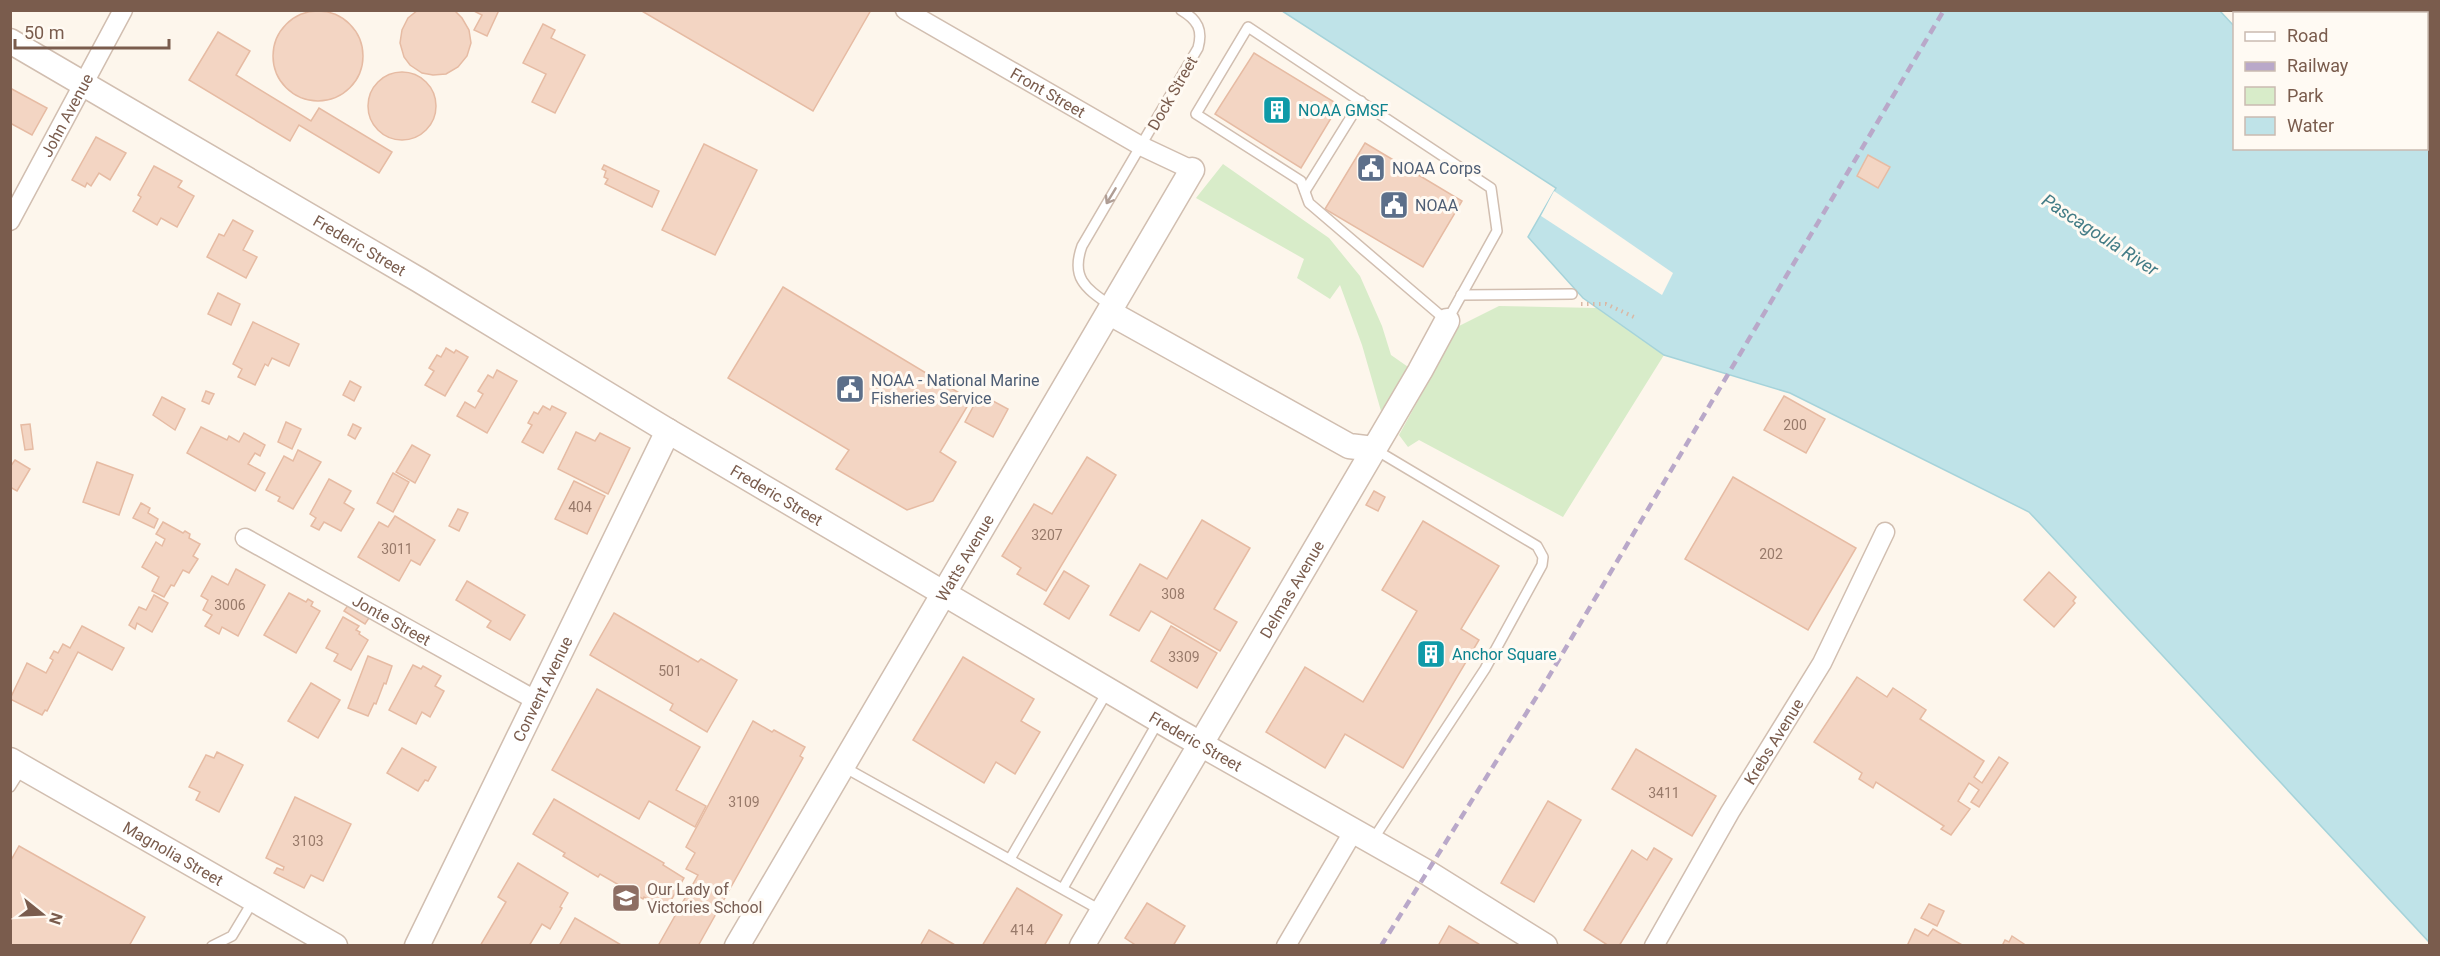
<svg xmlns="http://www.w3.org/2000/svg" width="2440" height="956" viewBox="0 0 2440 956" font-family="Roboto,sans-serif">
<rect width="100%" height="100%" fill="#fdf6ec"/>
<g fill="#d8ecc9">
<polygon points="1223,164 1329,238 1360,276 1382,326 1391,355 1411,369 1381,411 1362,345 1340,285 1330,299 1297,278 1304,259 1196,198"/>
<polygon points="1499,306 1597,308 1664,355 1563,517 1419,440 1408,447 1399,435 1459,326"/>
</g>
<g fill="#bfe3e8" stroke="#a5d3da" stroke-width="1.5">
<polygon points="2255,10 2349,10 2349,11 2348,14 2254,13"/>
<polygon points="1282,11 2220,11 2234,26 2234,148 2426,148 2427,111 2429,112 2429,942 2029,512 1790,393 1664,355 1583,298 1528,237 1556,188"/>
</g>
<polygon fill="#fdf6ec" points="1554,191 1673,273 1662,295 1541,216"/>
<g fill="#f3d5c3" stroke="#e6bba3" stroke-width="1.5">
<polygon points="418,10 454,10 462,18 469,30 471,43 467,56 458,67 446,74 433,75 422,73 410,65 404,57 400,43 402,30 408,18"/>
<polygon points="472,10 499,10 487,36 474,30 482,15"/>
<polygon points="640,10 871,10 813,111"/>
<circle cx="318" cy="56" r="45"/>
<polygon points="543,24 555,30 551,38 585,55 555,113 532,102 546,74 523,63"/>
<polygon points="218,32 250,51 236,75 311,121 319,108 392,152 379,173 299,125 290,141 189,80"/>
<polygon points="1254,53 1339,105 1301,168 1215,114"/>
<circle cx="402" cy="106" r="34"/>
<polygon points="10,88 47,108 32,135 10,123"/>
<polygon points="96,137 126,153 110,180 99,173 91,186 87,183 85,187 72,180"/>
<polygon points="1365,143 1462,201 1423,267 1325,209"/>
<polygon points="704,144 757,170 715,255 662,230"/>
<polygon points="1868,155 1890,167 1878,188 1857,176"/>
<polygon points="604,165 659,191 652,207 605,184 608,179 604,177 606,171 602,169"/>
<polygon points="154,166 182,181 178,187 194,196 177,227 161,218 157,225 133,211 141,197 138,195"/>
<polygon points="233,220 253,231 243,250 257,257 246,278 207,257 219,234 224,236"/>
<polygon points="783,287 971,400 940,452 956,462 933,501 907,510 836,469 849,450 728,378"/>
<polygon points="218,293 240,304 231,325 208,314"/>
<polygon points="253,322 299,344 289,366 272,358 268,366 265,364 255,385 238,377 242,369 233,364"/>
<polygon points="446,348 454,353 456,350 468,357 445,396 425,385 434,371 429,368 437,355 441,357"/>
<polygon points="497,370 517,381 487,433 457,416 465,402 475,408 483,394 478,391 488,375 493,378"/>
<polygon points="350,381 361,387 354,401 343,395"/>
<polygon points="206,391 214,394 209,404 202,401"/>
<polygon points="980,394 1008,409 993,437 965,422"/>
<polygon points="1784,396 1825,419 1806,453 1764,430"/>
<polygon points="162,397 185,409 175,430 153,415"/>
<polygon points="543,406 550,410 552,406 566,413 543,453 522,442 532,425 528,423 534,412 538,414"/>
<polygon points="286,422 301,429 292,449 278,442"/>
<polygon points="30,424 33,449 25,450 21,425"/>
<polygon points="353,424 361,428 355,439 348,435"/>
<polygon points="201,427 227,440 229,436 239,442 244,433 265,445 260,456 255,453 248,464 265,473 255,491 187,453"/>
<polygon points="576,432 595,441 600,433 630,448 608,494 558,469"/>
<polygon points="412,445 430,455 415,483 396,472"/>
<polygon points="298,450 321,462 293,509 278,501 280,497 266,490 284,456 293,461"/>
<polygon points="1087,457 1116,475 1046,591 1017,574 1021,568 1002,556 1034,504 1052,514"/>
<polygon points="15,460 30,469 17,491 10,487 10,467"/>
<polygon points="97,462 133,475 119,515 83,502"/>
<polygon points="393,473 409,482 393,512 377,503"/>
<polygon points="1733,477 1856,548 1808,630 1685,559"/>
<polygon points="329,479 351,491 344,503 354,509 341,531 324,522 319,530 311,526 316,518 310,514"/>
<polygon points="574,481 605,496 587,534 555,519"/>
<polygon points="1374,491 1385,497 1378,511 1366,505"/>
<polygon points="141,503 150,508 148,513 158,519 154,528 133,518"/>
<polygon points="458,509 468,513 459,531 449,526"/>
<polygon points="395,516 435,540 420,565 411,560 399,581 358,557 379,522 388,527"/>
<polygon points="1202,520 1250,548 1214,609 1237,622 1220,651 1151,611 1139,631 1110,615 1140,564 1167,579"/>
<polygon points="1423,521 1499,566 1461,629 1479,640 1403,768 1345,734 1325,768 1266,732 1305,667 1363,702 1417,611 1382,590"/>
<polygon points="163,522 183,533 185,531 190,534 189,538 200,544 193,556 198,559 189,573 183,570 174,586 171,585 164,597 152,591 159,577 142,567 156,542 162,546 165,539 156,534"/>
<polygon points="236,569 265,585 238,636 222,627 219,634 205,626 212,615 203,610 208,600 201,596 212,576 228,585"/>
<polygon points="1064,571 1089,586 1069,619 1044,604"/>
<polygon points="2049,572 2076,597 2073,601 2075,603 2054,627 2024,600"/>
<polygon points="467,581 525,615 510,640 487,627 491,621 456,600"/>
<polygon points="289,593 306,602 308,599 313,602 311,606 320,611 296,653 264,635"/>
<polygon points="154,595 168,603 152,632 137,623 135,629 129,625 139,607 146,610"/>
<polygon points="349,604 369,618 365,624 344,611"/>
<polygon points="614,613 698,662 701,659 737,680 707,732 670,710 673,704 590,655"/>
<polygon points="343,617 359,626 356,630 360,632 359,634 368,640 351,670 334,661 338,654 326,648"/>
<polygon points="82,626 124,648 112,670 78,652 47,711 45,710 42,715 10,699 27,663 46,673 53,660 50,658 54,651 58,653 63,644 70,648"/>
<polygon points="1171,626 1217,653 1197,688 1151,661"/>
<polygon points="368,656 392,666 386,684 384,683 376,704 374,703 368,716 348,708"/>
<polygon points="963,657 1034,699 1021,721 1040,732 1015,774 996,762 984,783 913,740"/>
<polygon points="413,665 421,669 423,666 441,676 435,686 444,691 430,717 422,712 416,724 389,710"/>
<polygon points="1857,677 1887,697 1893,688 1926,710 1920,719 1984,761 1974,777 1982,783 1999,757 2008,763 1979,807 1971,802 1979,790 1969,783 1958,801 1970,809 1951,835 1941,829 1944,826 1876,782 1873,788 1859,779 1862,773 1814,742"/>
<polygon points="311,683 340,700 318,738 288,721"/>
<polygon points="597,689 700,747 676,790 706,806 695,827 649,801 639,819 552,770"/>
<polygon points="753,721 772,732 774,730 805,747 800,756 803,758 698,946 658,946 698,875 686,869 695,853 686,847"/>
<polygon points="402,748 436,767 428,781 425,780 418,791 387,773"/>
<polygon points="1636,749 1716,796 1692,836 1612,789"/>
<polygon points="217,752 243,765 219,812 196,800 200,792 189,787 206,755 214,758"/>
<polygon points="295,797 351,824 323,881 311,875 304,888 274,873 277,868 283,870 284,867 266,858"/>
<polygon points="554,799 664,863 663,865 684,878 666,909 644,897 643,899 600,874 598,877 563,856 565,853 533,834"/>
<polygon points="1548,801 1581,820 1534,902 1501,883"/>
<polygon points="19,846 145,917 129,946 10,946 10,862"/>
<polygon points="1654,848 1672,859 1619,946 1609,946 1584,930 1632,850 1647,860"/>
<polygon points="518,863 568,893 560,907 562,908 550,929 542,924 529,946 480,946 506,902 498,897"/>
<polygon points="1017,888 1062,915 1044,946 982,946"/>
<polygon points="1147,903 1185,926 1173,946 1137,946 1125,938"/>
<polygon points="1929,904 1944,911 1937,926 1921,918"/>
<polygon points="575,918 623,946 559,946"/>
<polygon points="1449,926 1482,946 1438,946"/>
<polygon points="1915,929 1928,936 1933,929 1964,946 1907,946"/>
<polygon points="929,930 955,945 954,946 920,946"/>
<polygon points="2012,936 2027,946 2002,946 2005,940 2009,942"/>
</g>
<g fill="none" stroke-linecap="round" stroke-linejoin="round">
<g stroke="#d1beb0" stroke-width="12">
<g id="service">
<polygon points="1248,27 1491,188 1497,231 1447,321 1309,203 1301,181 1196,114"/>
<polyline points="1305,191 1361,101"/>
<polyline points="1461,295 1572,294"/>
<path d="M 1111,306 C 1087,289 1070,279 1082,246 L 1198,48 C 1203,30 1198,20 1181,10"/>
<polyline points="842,766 1102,911"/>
<polyline points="10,787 22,768"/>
<polyline points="1372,841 1485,669 1542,565 1543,557 1537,546 1376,450"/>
<polyline points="1010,859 1107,692"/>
<polyline points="1063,888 1158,722"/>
<polyline points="212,946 232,936 253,901"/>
</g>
</g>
<g stroke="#d1beb0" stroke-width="21">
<g id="minor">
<path id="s1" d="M 905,10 L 1141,146 L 1192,170"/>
<path id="s2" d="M 10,221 L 123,10"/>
<path id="s3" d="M 245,538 L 537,701"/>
<polyline points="1286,946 1353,832"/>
<path id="s4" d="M 1654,946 L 1730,812 L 1822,663 L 1885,532"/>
</g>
</g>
<g stroke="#d1beb0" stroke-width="27">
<g id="tertiary">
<path id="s5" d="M 10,41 L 419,280 L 668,431 L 1174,729 L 1428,873 L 1545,946"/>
<polyline points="1110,313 1349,446 1374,449"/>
<path id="s6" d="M 10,760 L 335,946"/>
<path id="s7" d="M 417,946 L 668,431"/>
<path id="s8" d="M 737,946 L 1192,170"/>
<path id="s9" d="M 1082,946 L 1420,371 L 1447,321"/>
</g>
</g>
<polyline stroke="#d9b8a5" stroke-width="4" stroke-dasharray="1.5 4.5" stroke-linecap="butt" points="1581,304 1606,304 1634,317"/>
<use href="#service" stroke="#fff" stroke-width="9"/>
<use href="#minor" stroke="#fff" stroke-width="18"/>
<use href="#tertiary" stroke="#fff" stroke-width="24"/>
<polyline stroke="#b9a8c9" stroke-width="4.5" stroke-dasharray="9 6" stroke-linecap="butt" points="1381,946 1542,688 1944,10"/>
</g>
<defs><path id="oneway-shaft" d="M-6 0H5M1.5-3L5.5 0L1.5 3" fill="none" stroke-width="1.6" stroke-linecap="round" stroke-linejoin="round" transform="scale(1.5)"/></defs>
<use stroke="#af9d94" href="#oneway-shaft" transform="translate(1111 196) rotate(121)"/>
<defs>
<g id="building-square" transform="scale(1.5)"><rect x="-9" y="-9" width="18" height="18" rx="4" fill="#0f9aa8" stroke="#fffaf3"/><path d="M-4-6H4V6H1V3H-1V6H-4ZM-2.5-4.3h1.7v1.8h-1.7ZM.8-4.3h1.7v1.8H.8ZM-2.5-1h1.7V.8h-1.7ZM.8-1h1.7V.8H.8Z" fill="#fff"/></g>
<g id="civic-square" transform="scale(1.5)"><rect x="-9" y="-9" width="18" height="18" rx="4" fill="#5c6f8a" stroke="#fffaf3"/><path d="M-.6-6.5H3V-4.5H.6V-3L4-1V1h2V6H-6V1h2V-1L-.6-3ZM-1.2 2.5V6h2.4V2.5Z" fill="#fff"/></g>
<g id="school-square" transform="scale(1.5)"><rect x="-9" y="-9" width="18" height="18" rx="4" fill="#8d6e63" stroke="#fffaf3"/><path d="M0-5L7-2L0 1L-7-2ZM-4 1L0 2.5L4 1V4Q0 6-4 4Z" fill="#fff"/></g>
</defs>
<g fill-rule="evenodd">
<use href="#building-square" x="1277" y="110"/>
<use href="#civic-square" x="1371" y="168"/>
<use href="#civic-square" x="1394" y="205"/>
<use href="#civic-square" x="850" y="389"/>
<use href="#building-square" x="1431" y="654"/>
<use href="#school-square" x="626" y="898"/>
</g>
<g text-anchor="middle" stroke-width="6" stroke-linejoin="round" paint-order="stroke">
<g font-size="14" fill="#987a6a">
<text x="1795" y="430">200</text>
<text x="580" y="512">404</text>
<text x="1047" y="540">3207</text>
<text x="397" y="554">3011</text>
<text x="1771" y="559">202</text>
<text x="1173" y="599">308</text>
<text x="230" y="610">3006</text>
<text x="1184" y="662">3309</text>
<text x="670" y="676">501</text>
<text x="1664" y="798">3411</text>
<text x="744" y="807">3109</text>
<text x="308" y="846">3103</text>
<text x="1022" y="935">414</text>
</g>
<g font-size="16" fill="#7a5c4d" stroke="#fffaf3">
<text dy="6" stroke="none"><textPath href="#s1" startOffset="165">Front Street</textPath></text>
<text transform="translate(1172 93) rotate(-60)" y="6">Dock Street</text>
<text dy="6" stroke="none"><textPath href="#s2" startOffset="120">John Avenue</textPath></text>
<text dy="6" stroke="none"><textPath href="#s5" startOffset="405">Frederic Street</textPath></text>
<text dy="6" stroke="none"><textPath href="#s5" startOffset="891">Frederic Street</textPath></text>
<text dy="6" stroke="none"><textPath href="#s8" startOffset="450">Watts Avenue</textPath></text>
<text dy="6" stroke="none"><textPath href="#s9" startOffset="414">Delmas Avenue</textPath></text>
<text dy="6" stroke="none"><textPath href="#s3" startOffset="168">Jonte Street</textPath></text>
<text dy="6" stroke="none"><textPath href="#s7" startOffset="286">Convent Avenue</textPath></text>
<text dy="6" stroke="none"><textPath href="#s5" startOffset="1377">Frederic Street</textPath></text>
<text dy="6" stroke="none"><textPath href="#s4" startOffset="237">Krebs Avenue</textPath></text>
<text dy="6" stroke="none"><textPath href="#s6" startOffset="188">Magnolia Street</textPath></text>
</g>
<g font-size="16" fill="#0d838f" stroke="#fffaf3" text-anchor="start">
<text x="1298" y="116">NOAA GMSF</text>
<text x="1452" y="660">Anchor Square</text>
</g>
<g font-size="16" fill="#4e5e75" stroke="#fffaf3" text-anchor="start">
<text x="1392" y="174">NOAA Corps</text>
<text x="1415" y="211">NOAA</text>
<text x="871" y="386">NOAA - National Marine<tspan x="871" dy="18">Fisheries Service</tspan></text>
</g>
<g font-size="16" fill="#785e54" stroke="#fffaf3" text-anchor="start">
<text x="647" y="895">Our Lady of<tspan x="647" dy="18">Victories School</tspan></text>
</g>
<g font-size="18" font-style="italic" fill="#437c86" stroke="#fffaf3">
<text transform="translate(2100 235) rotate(33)" y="6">Pascagoula River</text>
</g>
</g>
<rect width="2440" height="956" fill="none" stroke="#7a5c4d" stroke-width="24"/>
<rect x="2233" y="12" width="195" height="138" fill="#fffaf3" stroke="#cabbb1" stroke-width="1.5"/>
<rect x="2245" y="32" width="30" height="9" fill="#ffffff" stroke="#cabbb1" stroke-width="1.5"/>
<text x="2287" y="42" font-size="18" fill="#7a5c4d">Road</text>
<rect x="2245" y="62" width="30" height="9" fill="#b9a8c9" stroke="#cabbb1" stroke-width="1.5"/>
<text x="2287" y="72" font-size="18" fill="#7a5c4d">Railway</text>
<rect x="2245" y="87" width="30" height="18" fill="#d8ecc9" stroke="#cabbb1" stroke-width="1.5"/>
<text x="2287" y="102" font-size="18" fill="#7a5c4d">Park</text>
<rect x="2245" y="117" width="30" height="18" fill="#bfe3e8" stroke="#cabbb1" stroke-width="1.5"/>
<text x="2287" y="132" font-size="18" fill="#7a5c4d">Water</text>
<g transform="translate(42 914) rotate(108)" stroke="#fffaf3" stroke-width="4.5" paint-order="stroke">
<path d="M0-4.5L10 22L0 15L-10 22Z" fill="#7a5c4d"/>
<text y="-9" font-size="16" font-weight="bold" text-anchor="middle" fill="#7a5c4d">N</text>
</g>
<path d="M15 39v9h154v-9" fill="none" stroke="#7a5c4d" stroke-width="3"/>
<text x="24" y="39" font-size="18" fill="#7a5c4d" stroke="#fffaf3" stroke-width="4.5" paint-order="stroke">50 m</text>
</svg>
